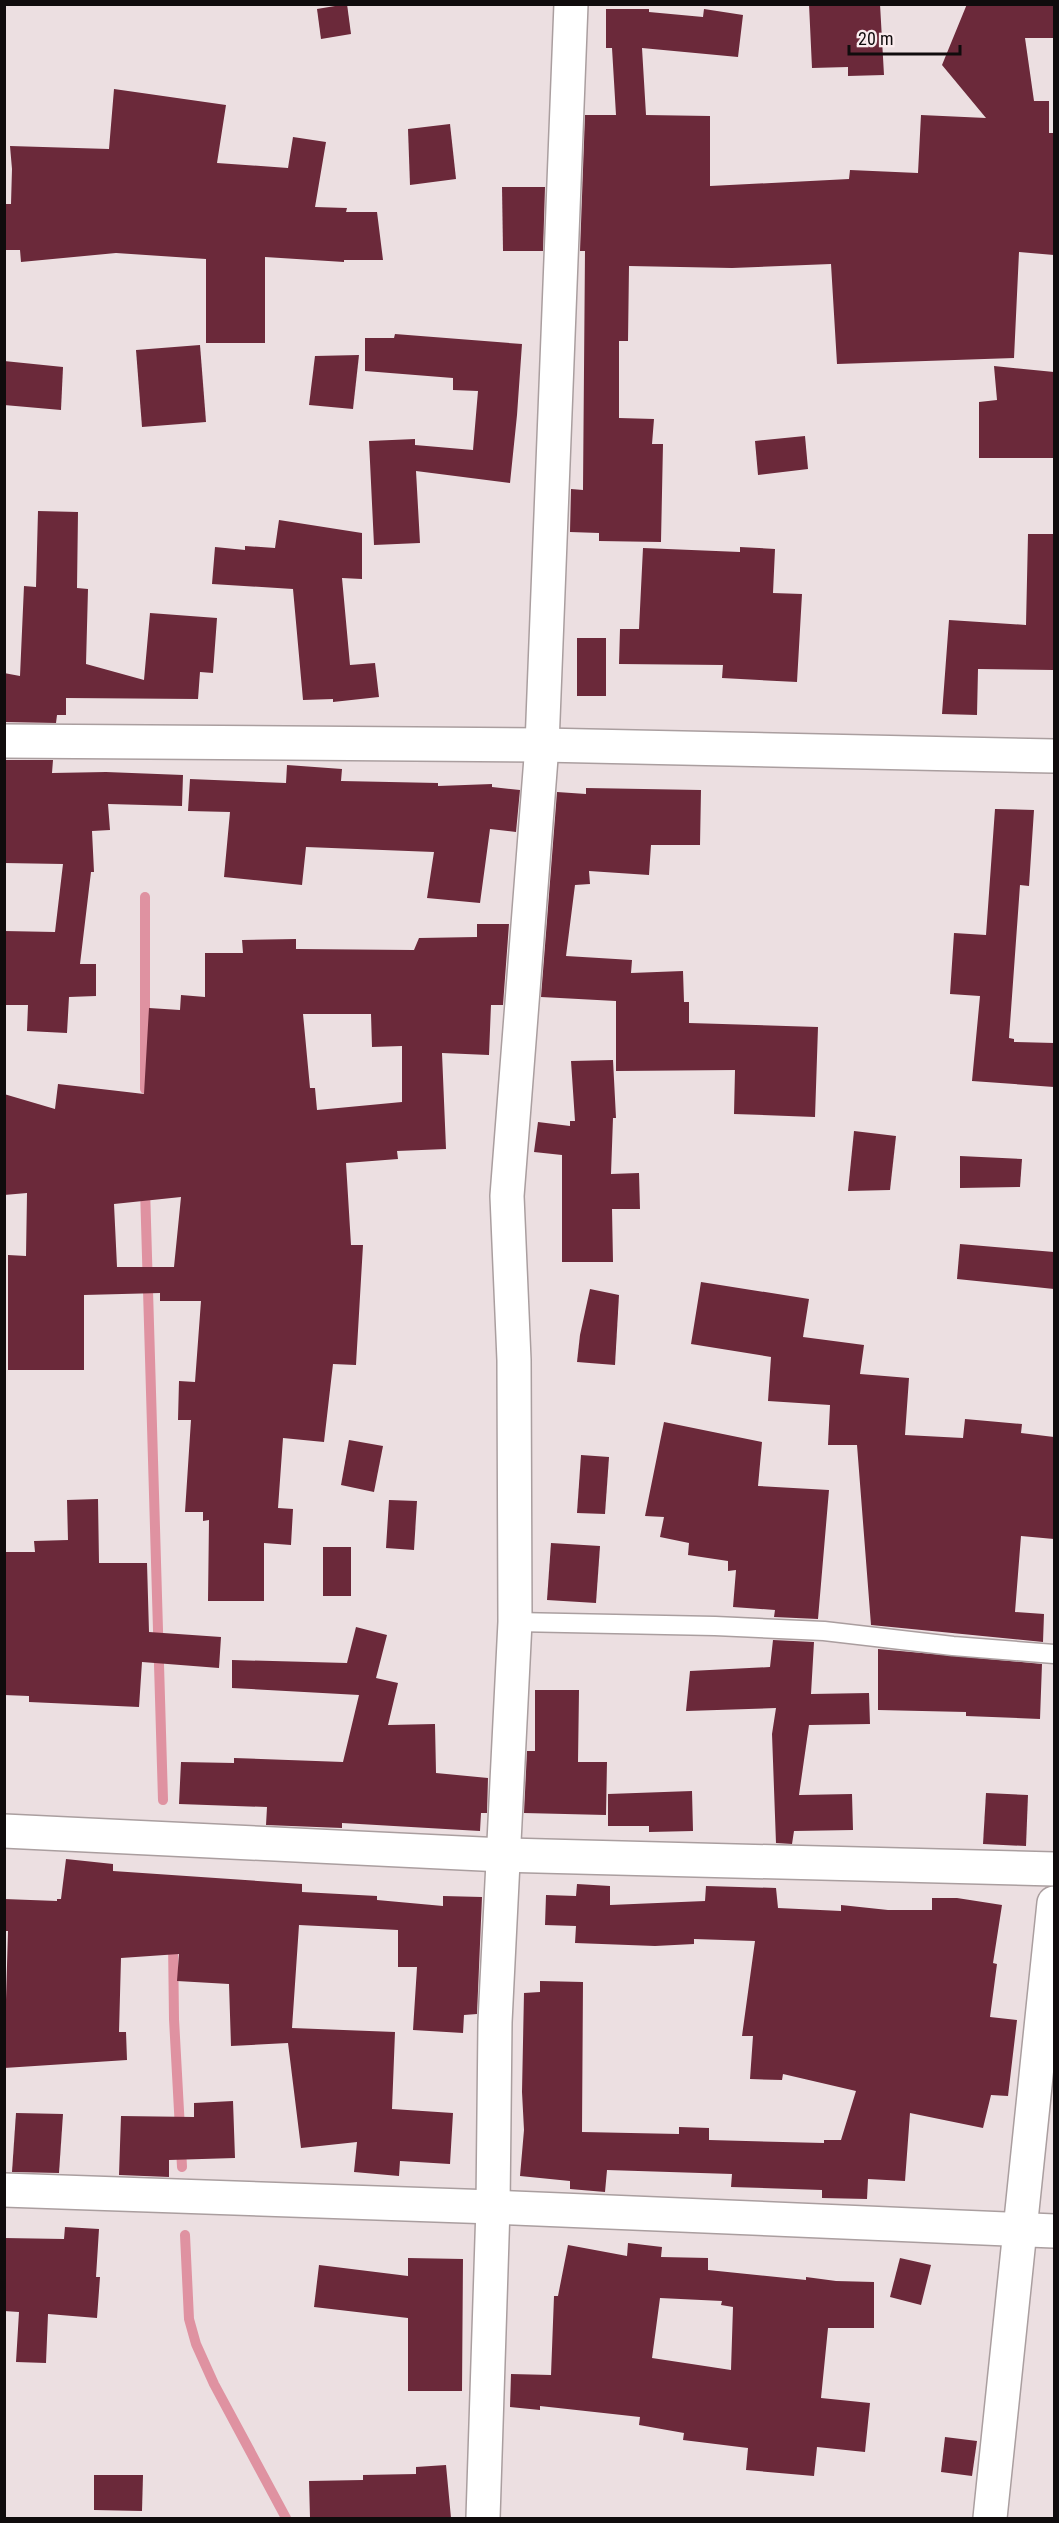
<svg xmlns="http://www.w3.org/2000/svg" width="1059" height="2523" viewBox="0 0 1059 2523" font-family="'Roboto Condensed',sans-serif">
<rect width="100%" height="100%" fill="#ecdfe1"/>
<g fill="none" stroke-linecap="round" stroke-linejoin="round">
<g stroke="#df92a1" stroke-width="10">
<polyline points="145,897 145,1089"/>
<polyline points="145,1188 163,1800"/>
<polyline points="173,1941 174,2019 180,2129"/>
<polyline points="181,2148 182,2167"/>
<polyline points="185,2235 189,2319 196,2344 214,2384 286,2518"/>
</g>
</g>
<g fill="#6b293a" fill-rule="evenodd">
<polygon points="347,4 351,34 321,39 317,9"/>
<polygon points="809,4 880,4 884,75 848,76 848,67 812,68"/>
<polygon points="967,4 1054,4 1054,38 1025,38 1034,101 1049,101 1049,133 1054,133 1054,255 1019,252 1014,358 837,364 831,264 732,268 629,266 628,341 619,341 619,418 654,419 652,444 663,444 661,542 599,541 599,533 570,532 571,489 583,490 585,251 580,251 585,115 616,115 612,48 606,48 606,9 649,9 649,12 703,17 704,9 743,15 738,57 642,48 646,115 710,116 710,186 849,179 850,170 918,173 921,115 986,118 942,65"/>
<polygon points="114,89 226,105 217,163 288,168 293,137 326,142 315,207 347,208 346,212 377,212 383,260 344,260 344,262 265,257 265,343 206,343 206,259 116,253 21,262 20,250 4,250 4,204 11,204 12,169 10,146 109,149"/>
<polygon points="450,124 456,179 410,185 408,129"/>
<polygon points="502,187 545,187 543,251 503,251"/>
<polygon points="395,334 522,344 517,415 510,483 416,471 420,543 374,545 369,441 415,439 415,445 473,450 478,391 453,390 453,378 365,371 365,338 394,338"/>
<polygon points="200,345 206,422 142,427 136,350"/>
<polygon points="359,355 353,409 309,405 315,356"/>
<polygon points="4,361 63,367 61,410 4,405"/>
<polygon points="994,366 1054,372 1054,458 979,458 979,402 997,400"/>
<polygon points="805,436 808,469 758,475 755,441"/>
<polygon points="38,511 78,512 77,588 88,589 86,664 144,680 150,613 217,618 213,673 200,672 198,699 66,698 66,715 57,715 56,723 4,722 4,673 20,676 24,586 36,587"/>
<polygon points="279,520 362,533 362,579 342,578 350,665 375,663 379,697 333,702 333,699 303,700 293,589 212,584 215,547 245,550 245,546 275,548"/>
<polygon points="1028,534 1054,534 1054,670 978,669 977,715 942,714 949,620 1026,625"/>
<polygon points="740,547 775,549 773,593 802,594 797,682 722,678 723,665 619,664 620,629 639,629 643,548 740,552"/>
<rect x="577" y="638" width="29" height="58"/>
<polygon points="4,760 53,760 52,773 106,772 183,775 182,806 108,804 110,830 92,831 94,872 91,872 80,964 96,964 96,996 69,997 67,1033 27,1031 28,1005 4,1005 4,931 55,932 63,864 4,863"/>
<polygon points="287,765 342,769 341,781 438,783 438,786 492,784 492,787 520,790 516,832 490,829 480,903 427,898 434,852 306,847 302,885 224,877 230,812 188,811 190,779 286,783"/>
<polygon points="586,788 701,790 700,845 651,845 649,875 589,871 590,884 575,885 566,956 632,960 631,973 683,971 684,1002 689,1002 689,1023 818,1027 815,1117 734,1114 735,1070 616,1071 616,1001 541,997 557,792 586,794"/>
<polygon points="995,809 1034,810 1029,886 1020,885 1009,1038 1014,1039 1014,1042 1054,1043 1054,1087 972,1081 980,996 950,994 954,933 986,935"/>
<path d="M 477,924 L 509,924 L 503,1005 L 491,1005 L 489,1055 L 442,1053 L 446,1149 L 397,1151 L 398,1159 L 346,1163 L 351,1245 L 363,1245 L 356,1365 L 333,1364 L 324,1442 L 283,1438 L 278,1508 L 293,1509 L 291,1545 L 264,1543 L 264,1601 L 208,1601 L 209,1520 L 203,1521 L 203,1512 L 185,1512 L 191,1420 L 178,1420 L 179,1381 L 195,1382 L 201,1301 L 160,1301 L 160,1293 L 84,1295 L 84,1370 L 8,1370 L 8,1255 L 26,1256 L 27,1193 L 4,1195 L 4,1094 L 55,1109 L 58,1084 L 144,1094 L 149,1008 L 180,1010 L 181,995 L 205,997 L 205,953 L 243,953 L 242,940 L 296,939 L 296,949 L 414,950 L 419,938 L 477,937 ZM 303,1014 L 371,1014 L 372,1047 L 402,1046 L 402,1102 L 317,1110 L 315,1088 L 310,1088 ZM 181,1197 L 174,1267 L 117,1267 L 114,1204 Z"/>
<polygon points="613,1060 616,1118 613,1118 611,1174 639,1173 640,1209 612,1209 613,1262 562,1262 562,1155 534,1152 538,1122 570,1126 570,1121 575,1121 571,1061"/>
<polygon points="854,1131 896,1136 890,1190 848,1191"/>
<polygon points="960,1156 1022,1159 1020,1187 960,1188"/>
<polygon points="960,1244 1054,1252 1054,1289 957,1279"/>
<polygon points="701,1282 809,1299 803,1337 864,1345 860,1374 909,1378 905,1435 963,1438 965,1419 1022,1424 1021,1433 1054,1437 1054,1539 1021,1536 1015,1612 1044,1614 1043,1642 871,1625 857,1445 828,1445 830,1405 768,1401 771,1357 691,1344"/>
<polygon points="590,1289 619,1295 615,1365 577,1362 580,1335"/>
<polygon points="664,1422 762,1442 758,1486 829,1490 818,1619 774,1617 775,1610 733,1607 736,1570 728,1571 728,1561 688,1555 689,1543 660,1537 664,1517 645,1516"/>
<polygon points="349,1440 383,1446 374,1492 341,1485"/>
<polygon points="581,1455 609,1457 605,1514 577,1513"/>
<polygon points="98,1499 99,1563 147,1563 149,1632 221,1637 219,1668 142,1662 139,1707 29,1702 29,1696 4,1695 4,1552 35,1552 34,1541 68,1540 67,1500"/>
<polygon points="389,1500 417,1501 414,1550 386,1548"/>
<polygon points="551,1543 600,1546 596,1603 547,1600"/>
<rect x="323" y="1547" width="28" height="49"/>
<polygon points="356,1627 387,1635 376,1678 398,1683 388,1725 435,1724 436,1773 488,1778 487,1813 481,1813 480,1831 342,1823 342,1828 266,1825 267,1807 179,1804 181,1762 234,1763 234,1758 343,1762 359,1695 232,1688 232,1660 347,1663"/>
<polygon points="773,1640 814,1642 811,1694 869,1693 870,1724 809,1725 799,1795 852,1794 853,1830 794,1831 792,1844 776,1843 772,1734 776,1708 686,1711 690,1671 770,1667"/>
<polygon points="878,1649 1042,1664 1040,1719 966,1716 966,1712 878,1710"/>
<polygon points="535,1690 579,1690 578,1762 607,1762 606,1815 524,1813 527,1751 535,1751"/>
<polygon points="692,1791 693,1831 649,1832 649,1826 608,1826 608,1794"/>
<polygon points="986,1793 1028,1795 1026,1846 983,1844"/>
<polygon points="66,1859 113,1864 113,1871 302,1884 302,1892 377,1896 377,1900 443,1906 443,1896 482,1897 477,2014 464,2015 463,2033 413,2030 417,1967 398,1967 398,1930 299,1925 292,2028 395,2032 392,2109 453,2113 450,2164 400,2161 399,2176 354,2172 357,2142 301,2148 288,2043 231,2046 229,1984 177,1981 179,1954 121,1958 119,2032 126,2032 127,2060 4,2068 8,1931 4,1931 4,1899 57,1901 57,1899 61,1899"/>
<polygon points="577,1884 610,1886 610,1905 705,1901 706,1886 776,1888 778,1908 841,1911 841,1905 888,1910 932,1910 932,1898 957,1898 1002,1905 993,1963 997,1964 990,2017 1017,2020 1008,2096 991,2095 983,2128 910,2113 905,2181 868,2179 867,2199 822,2198 822,2190 731,2187 732,2174 607,2170 605,2192 570,2189 570,2181 520,2176 524,2130 522,2092 524,1993 540,1992 540,1981 583,1982 582,2132 679,2134 679,2127 709,2128 709,2140 824,2143 824,2140 841,2140 856,2091 783,2074 782,2080 750,2079 753,2036 742,2036 755,1941 694,1939 694,1944 655,1946 575,1943 576,1926 545,1925 546,1895 576,1896"/>
<polygon points="233,2101 235,2158 169,2160 169,2177 119,2175 121,2116 194,2117 194,2103"/>
<polygon points="16,2113 63,2114 59,2173 12,2172"/>
<polygon points="65,2227 99,2229 96,2277 100,2277 97,2318 48,2314 46,2363 16,2362 19,2312 4,2311 4,2238 64,2239"/>
<path d="M 628,2243 L 662,2247 L 661,2257 L 708,2258 L 708,2270 L 806,2280 L 806,2277 L 836,2281 L 874,2282 L 874,2328 L 828,2328 L 821,2398 L 870,2403 L 865,2452 L 817,2447 L 814,2476 L 746,2470 L 748,2448 L 683,2440 L 684,2433 L 639,2425 L 640,2417 L 540,2406 L 540,2410 L 510,2407 L 511,2374 L 551,2375 L 554,2296 L 558,2296 L 568,2245 L 627,2256 ZM 660,2298 L 722,2301 L 721,2305 L 733,2307 L 731,2370 L 652,2358 Z"/>
<polygon points="408,2258 463,2259 462,2391 408,2391 408,2318 314,2307 319,2265 408,2276"/>
<polygon points="900,2258 931,2265 921,2305 890,2297"/>
<polygon points="945,2437 977,2441 972,2476 941,2472"/>
<polygon points="446,2465 451,2518 310,2518 309,2481 363,2480 363,2475 416,2474 416,2467"/>
<polygon points="94,2475 143,2475 142,2511 94,2510"/>
</g>
<g fill="none" stroke-linecap="round" stroke-linejoin="round">
<g stroke="#aa9e9f" stroke-width="21">
<polyline id="lane" points="515,1622 715,1626 824,1631 953,1646 1054,1654"/>
</g>
<g stroke="#aa9e9f" stroke-width="36">
<g id="street">
<polyline points="4,741 542,745 1054,756"/>
<polyline points="4,1831 503,1855 1054,1869"/>
<polyline points="4,2190 493,2207 1054,2231"/>
<polyline points="483,2518 493,2207 495,2022 515,1622 514,1360 507,1196 542,745 571,4"/>
<polyline points="990,2518 1054,1903"/>
</g>
</g>
<use href="#lane" stroke="#fff" stroke-width="18"/>
<use href="#street" stroke="#fff" stroke-width="33"/>
</g>
<rect width="1059" height="2523" fill="none" stroke="#100c0d" stroke-width="12"/>
<path d="M849 45v9h111v-9" fill="none" stroke="#100c0d" stroke-width="3"/>
<text x="858" y="45" font-size="18" fill="#100c0d" stroke="#faecee" stroke-width="4.5" paint-order="stroke">20 m</text>
</svg>
